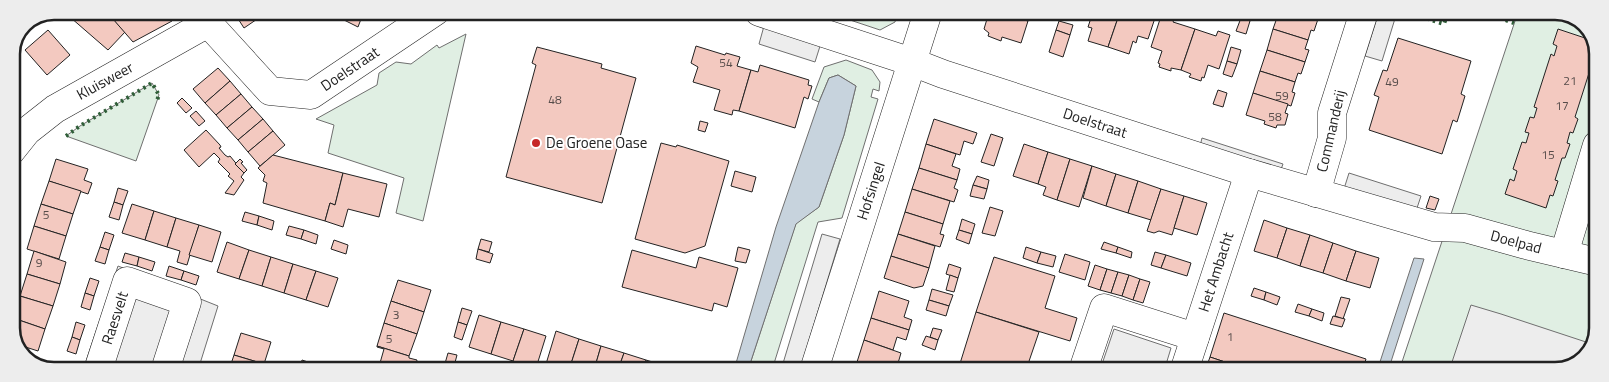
<svg xmlns="http://www.w3.org/2000/svg" width="1609" height="382" viewBox="0 0 1609 382" font-family="'Titillium Web',sans-serif">
<rect width="100%" height="100%" fill="#fff"/>
<g fill="#e0efe3" stroke="#6f6f6f">
<polygon points="843,12 898,12 895,22 880,30 841,17"/>
<polygon points="1518,12 1563,12 1587,26 1597,49 1597,336 1581,362 1555,371 1399,371"/>
<polygon points="466,34 423,221 396,213 404,178 328,153 334,125 316,119 377,85 379,73 396,62 411,64 437,45 439,48"/>
<polygon points="846,60 872,70 880,82 879,91 873,89 871,97 878,99 842,218 818,222 772,370 748,370 796,223 819,207 844,135 856,86 838,75 829,78 819,102 812,99 824,67"/>
<polygon points="152,83 159,95 136,161 66,136 80,126"/>
</g>
<g fill="#ededed" stroke="#6f6f6f">
<polygon points="1379,12 1397,12 1382,61 1365,56"/>
<polygon points="764,26 821,43 815,62 759,44"/>
<polygon points="1202,138 1283,164 1280,172 1200,146"/>
<polygon points="1349,173 1421,196 1415,214 1343,192"/>
<polygon points="822,234 840,239 800,370 781,370"/>
<polygon points="118,266 218,306 198,370 83,370"/>
<polygon points="1471,305 1501,314 1592,344 1581,362 1555,371 1449,371"/>
<polygon points="1114,329 1171,348 1164,371 1100,370"/>
</g>
<g fill="#c7d3dd" stroke="#6f6f6f">
<polygon points="838,75 856,86 844,135 819,207 796,224 748,370 734,370 776,227 819,102 829,78"/>
<polygon points="1414,258 1424,259 1388,371 1377,371"/>
</g>
<g fill="#f3c9c0" stroke="#222">
<polygon points="63,11 106,11 125,32 108,50"/>
<polygon points="106,11 167,11 172,21 133,42"/>
<polygon points="233,11 269,11 244,28"/>
<polygon points="326,11 364,11 358,27"/>
<polygon points="993,12 998,12 1028,21 1021,43 1002,37 1001,41 988,36 989,33 984,29 987,19 991,20"/>
<polygon points="998,12 1031,12 1028,21"/>
<polygon points="1082,12 1120,12 1108,47 1088,41 1092,28 1088,27 1090,21 1081,18"/>
<polygon points="1120,12 1157,12 1148,39 1138,36 1136,43 1133,41 1129,54 1108,47"/>
<polygon points="1243,12 1253,12 1250,21 1241,18"/>
<polygon points="1279,12 1295,12 1318,19 1314,31 1311,30 1308,40 1273,29"/>
<polygon points="1295,12 1321,12 1318,19"/>
<polygon points="1162,13 1175,17 1173,22 1195,29 1181,70 1171,68 1171,71 1159,67 1160,64 1158,63 1162,51 1151,47"/>
<polygon points="1241,18 1250,21 1246,34 1236,31"/>
<polygon points="1059,21 1073,25 1070,35 1056,30"/>
<polygon points="1195,29 1216,36 1218,31 1230,35 1219,69 1208,65 1204,78 1202,77 1201,81 1189,77 1191,74 1181,70"/>
<polygon points="1273,29 1308,40 1305,49 1309,50 1305,62 1267,50"/>
<polygon points="1558,29 1594,41 1597,48 1595,55 1597,56 1597,58 1593,71 1590,70 1575,117 1578,119 1573,133 1570,132 1567,143 1570,144 1565,158 1562,158 1555,180 1558,181 1553,196 1550,195 1546,208 1505,194 1510,179 1514,181 1517,171 1513,169 1522,142 1526,143 1529,133 1525,132 1530,117 1534,118 1537,108 1534,107 1551,54 1554,56 1557,46 1553,44"/>
<polygon points="48,30 70,55 47,75 25,50"/>
<polygon points="1056,30 1070,35 1063,57 1049,52"/>
<polygon points="1398,38 1471,61 1461,94 1465,96 1457,122 1453,120 1442,154 1369,130 1379,97 1374,95 1383,70 1387,71"/>
<polygon points="696,46 725,55 726,53 740,57 737,66 751,70 739,111 733,110 732,115 714,110 720,90 693,82 698,67 691,63"/>
<polygon points="537,47 602,64 601,68 636,78 602,203 506,177 536,65 532,63"/>
<polygon points="1231,47 1241,50 1237,64 1227,61"/>
<polygon points="1267,50 1305,62 1301,74 1298,73 1295,82 1260,71"/>
<polygon points="1227,61 1237,64 1232,77 1223,74"/>
<polygon points="760,65 809,80 808,85 812,86 808,99 804,97 795,128 739,111 751,70 758,72"/>
<polygon points="218,68 230,81 205,103 193,89"/>
<polygon points="1260,71 1295,82 1292,92 1295,93 1291,106 1253,93"/>
<polygon points="230,81 241,94 216,115 205,103"/>
<polygon points="1218,90 1227,93 1223,107 1213,104"/>
<polygon points="1253,93 1288,104 1285,113 1288,114 1285,125 1277,125 1276,128 1264,124 1265,121 1246,115"/>
<polygon points="241,94 252,107 227,128 216,115"/>
<polygon points="182,98 192,108 186,113 177,103"/>
<polygon points="252,107 263,119 238,140 227,128"/>
<polygon points="196,111 205,121 199,126 190,116"/>
<polygon points="263,119 273,131 248,152 238,140"/>
<polygon points="934,119 977,133 973,144 964,141 960,155 926,144"/>
<polygon points="700,121 708,123 705,132 698,130"/>
<polygon points="206,130 220,145 221,147 219,148 225,155 228,157 230,156 244,173 241,177 244,180 234,195 225,193 234,181 228,176 230,174 218,162 220,159 214,153 199,167 184,150"/>
<polygon points="273,131 285,145 260,166 248,152"/>
<polygon points="991,134 1003,138 994,166 981,162"/>
<polygon points="661,143 676,147 677,145 729,161 705,246 685,253 635,239"/>
<polygon points="926,144 956,154 952,166 960,169 957,180 919,168"/>
<polygon points="1024,144 1048,152 1038,184 1013,176"/>
<polygon points="1048,152 1070,159 1057,200 1043,195 1046,187 1038,184"/>
<polygon points="273,155 343,173 335,205 330,203 325,221 263,203 267,183 263,181 265,175 258,168"/>
<polygon points="56,159 88,169 84,180 92,183 88,194 49,181"/>
<polygon points="240,159 243,162 241,163 247,170 244,173 235,164"/>
<polygon points="1070,159 1092,166 1079,207 1057,200"/>
<polygon points="1092,166 1116,174 1106,206 1083,198"/>
<polygon points="919,168 957,180 954,188 958,190 954,202 912,189"/>
<polygon points="735,171 756,177 752,192 731,186"/>
<polygon points="343,173 387,184 379,217 348,209 343,227 325,221 330,203 335,205"/>
<polygon points="1116,174 1138,181 1128,213 1106,206"/>
<polygon points="977,176 989,180 987,189 973,185"/>
<polygon points="49,181 81,191 73,214 41,204"/>
<polygon points="1138,181 1161,189 1151,220 1128,213"/>
<polygon points="973,185 987,189 984,199 970,196"/>
<polygon points="118,188 128,191 123,205 114,202"/>
<polygon points="912,189 950,201 943,224 905,212"/>
<polygon points="1161,189 1184,196 1172,235 1159,231 1154,233 1147,231"/>
<polygon points="1184,196 1207,203 1197,235 1174,228"/>
<polygon points="1430,196 1439,199 1435,210 1426,208"/>
<polygon points="114,202 123,205 119,220 109,217"/>
<polygon points="41,204 73,214 66,236 34,226"/>
<polygon points="132,204 154,211 145,240 122,233"/>
<polygon points="990,207 1003,211 995,236 982,233"/>
<polygon points="154,211 176,218 167,247 145,240"/>
<polygon points="245,212 259,216 257,225 242,221"/>
<polygon points="905,212 943,224 940,234 944,235 940,247 898,234"/>
<polygon points="259,216 274,221 272,230 257,225"/>
<polygon points="176,218 199,225 187,265 177,262 180,251 167,247"/>
<polygon points="962,219 975,224 972,234 959,230"/>
<polygon points="1264,220 1287,228 1277,258 1254,251"/>
<polygon points="199,225 221,232 212,262 189,255"/>
<polygon points="34,226 66,236 59,259 27,249"/>
<polygon points="289,226 304,230 301,239 286,235"/>
<polygon points="1287,228 1310,235 1300,266 1277,258"/>
<polygon points="304,230 318,235 316,244 301,239"/>
<polygon points="959,230 972,234 969,244 956,239"/>
<polygon points="105,232 114,235 109,250 100,247"/>
<polygon points="898,234 935,246 929,268 891,256"/>
<polygon points="1310,235 1333,243 1323,273 1300,266"/>
<polygon points="481,239 492,242 489,252 478,249"/>
<polygon points="334,240 348,245 346,254 331,249"/>
<polygon points="227,242 249,250 239,279 217,272"/>
<polygon points="1104,242 1118,247 1116,253 1101,249"/>
<polygon points="1333,243 1356,251 1346,281 1323,273"/>
<polygon points="100,247 109,250 105,264 95,261"/>
<polygon points="738,247 750,250 746,263 735,261"/>
<polygon points="1026,247 1041,252 1037,263 1023,258"/>
<polygon points="1118,247 1132,252 1131,258 1116,253"/>
<polygon points="478,249 493,254 490,263 476,259"/>
<polygon points="249,250 271,257 262,286 239,279"/>
<polygon points="632,250 696,268 699,257 738,268 727,307 714,303 712,311 622,287"/>
<polygon points="34,251 66,262 60,284 27,274"/>
<polygon points="1356,251 1379,258 1370,288 1346,281"/>
<polygon points="1041,252 1056,256 1053,267 1037,263"/>
<polygon points="1155,252 1166,255 1161,268 1151,265"/>
<polygon points="125,253 139,257 137,266 122,262"/>
<polygon points="1065,254 1090,262 1085,280 1059,272"/>
<polygon points="1166,255 1191,263 1187,276 1161,268"/>
<polygon points="891,256 929,268 923,286 914,288 884,278"/>
<polygon points="139,257 155,262 152,271 137,266"/>
<polygon points="271,257 293,264 284,293 262,286"/>
<polygon points="994,257 1055,276 1045,308 1077,318 1070,341 976,312"/>
<polygon points="293,264 316,271 306,300 284,293"/>
<polygon points="949,264 961,268 958,278 946,274"/>
<polygon points="1095,265 1107,269 1100,290 1088,286"/>
<polygon points="169,266 184,271 181,280 166,276"/>
<polygon points="1107,269 1118,272 1111,293 1100,290"/>
<polygon points="184,271 199,276 196,285 181,280"/>
<polygon points="316,271 338,278 328,307 306,300"/>
<polygon points="1118,272 1129,275 1122,296 1111,293"/>
<polygon points="27,274 60,284 53,306 20,296"/>
<polygon points="950,275 958,278 954,292 946,290"/>
<polygon points="1129,275 1140,279 1133,300 1122,296"/>
<polygon points="90,278 99,281 94,296 85,293"/>
<polygon points="1140,279 1150,282 1143,303 1133,300"/>
<polygon points="398,280 431,290 424,312 391,301"/>
<polygon points="1254,288 1266,292 1264,300 1251,296"/>
<polygon points="932,289 953,295 949,306 929,300"/>
<polygon points="879,291 909,301 904,317 912,320 909,330 871,318"/>
<polygon points="1266,292 1280,297 1277,305 1264,300"/>
<polygon points="85,293 94,296 90,310 81,307"/>
<polygon points="20,296 53,306 45,329 13,318"/>
<polygon points="1341,297 1350,299 1343,319 1335,316"/>
<polygon points="929,300 949,306 946,316 926,310"/>
<polygon points="391,301 424,312 417,334 384,323"/>
<polygon points="1298,304 1312,309 1309,316 1295,312"/>
<polygon points="462,308 472,311 467,325 458,322"/>
<polygon points="1312,309 1324,313 1322,321 1309,316"/>
<polygon points="976,312 1039,332 1026,370 958,370"/>
<polygon points="1224,313 1366,359 1362,371 1252,371 1210,357"/>
<polygon points="479,315 501,322 491,354 469,347"/>
<polygon points="1333,316 1345,319 1342,327 1330,324"/>
<polygon points="13,318 45,329 38,351 16,344 12,333"/>
<polygon points="871,318 909,330 906,340 897,337 893,350 864,340"/>
<polygon points="76,322 85,325 80,340 72,337"/>
<polygon points="458,322 467,325 462,340 454,337"/>
<polygon points="501,322 524,329 513,361 491,354"/>
<polygon points="384,323 417,334 409,356 377,346"/>
<polygon points="933,328 942,330 938,340 930,337"/>
<polygon points="524,329 546,336 536,368 513,361"/>
<polygon points="556,331 579,339 569,370 546,364"/>
<polygon points="241,333 271,342 264,364 234,355"/>
<polygon points="926,336 938,340 935,350 922,345"/>
<polygon points="72,337 80,340 76,354 67,351"/>
<polygon points="579,339 601,346 594,370 569,370"/>
<polygon points="864,340 901,353 896,370 883,370 857,362"/>
<polygon points="377,346 409,356 409,358 417,360 415,370 378,370 384,349 377,347"/>
<polygon points="601,346 624,353 618,370 594,370"/>
<polygon points="448,353 457,355 453,370 444,367"/>
<polygon points="624,353 646,360 643,370 618,370"/>
<polygon points="234,355 264,364 262,370 229,370"/>
<polygon points="1210,357 1252,371 1205,371"/>
<polygon points="302,360 311,363 309,370 299,370"/>
<polygon points="646,360 669,367 667,370 643,370"/>
<polygon points="857,362 883,370 854,370"/>
</g>
<g fill="none" stroke-linecap="round" stroke-linejoin="round">
<g stroke="#222" stroke-width="29">
<g id="minor">
<polyline points="203,11 208,23 270,91 311,95 436,11"/>
<polyline points="759,12 912,62 943,74 1249,173 1434,227 1465,228 1526,245 1597,262"/>
<polyline points="11,151 27,131 55,109 208,23"/>
<polyline points="1316,193 1332,138 1332,113 1364,12"/>
<polyline points="1564,254 1597,145"/>
<polyline points="98,370 127,281 187,302 165,370"/>
<polyline points="814,370 928,12"/>
<polyline points="1083,370 1104,308 1195,337"/>
<polyline points="1184,371 1249,173"/>
</g>
</g>
<use href="#minor" stroke="#fff" stroke-width="28"/>
<g stroke="#2f5e38" stroke-width="4" stroke-dasharray="2.5 4" stroke-linecap="butt">
<polyline points="1481,12 1514,23"/>
<polyline points="1408,13 1444,24 1448,12"/>
<polyline points="66,136 80,126 152,83 159,95 156,103"/>
</g>
</g>
<circle fill="#c62828" stroke="#fff" stroke-width="2" cx="536" cy="143" r="5"/>
<g text-anchor="middle" stroke-width="4" stroke-linejoin="round" paint-order="stroke">
<g font-size="12" fill="#564c4a">
<text x="726" y="67">54</text>
<text x="1570" y="85">21</text>
<text x="1392" y="86">49</text>
<text x="1282" y="100">59</text>
<text x="555" y="104">48</text>
<text x="1562" y="110">17</text>
<text x="1275" y="121">58</text>
<text x="1548" y="159">15</text>
<text x="46" y="219">5</text>
<text x="39" y="267">9</text>
<text x="396" y="319">3</text>
<text x="1230" y="341">1</text>
<text x="389" y="343">5</text>
</g>
<g font-size="15" fill="#222" stroke="#fff">
<text transform="translate(350 69) rotate(-34)" y="5">Doelstraat</text>
<text transform="translate(105 81) rotate(-29)" y="5">Kluisweer</text>
<text transform="translate(1095 123) rotate(18)" y="5">Doelstraat</text>
<text transform="translate(1331 131) rotate(-77)" y="5">Commanderij</text>
<text transform="translate(871 191) rotate(-72)" y="5">Hofsingel</text>
<text transform="translate(1516 242) rotate(15)" y="5">Doelpad</text>
<text transform="translate(1216 272) rotate(-72)" y="5">Het Ambacht</text>
<text transform="translate(115 318) rotate(-72)" y="5">Raesvelt</text>
</g>
<g font-size="15" fill="#222" stroke="#fff" text-anchor="start">
<text x="546" y="148">De Groene Oase</text>
</g>
</g>
<path d="M0 0H1609V382H0ZM54 20H1555A34 34 0 0 1 1589 54V328A34 34 0 0 1 1555 362H54A34 34 0 0 1 20 328V54A34 34 0 0 1 54 20Z" fill="#ededed" fill-rule="evenodd"/>
<path fill="none" stroke="#222" stroke-width="2.5" d="M54 20H1555A34 34 0 0 1 1589 54V328A34 34 0 0 1 1555 362H54A34 34 0 0 1 20 328V54A34 34 0 0 1 54 20Z"/>
</svg>
